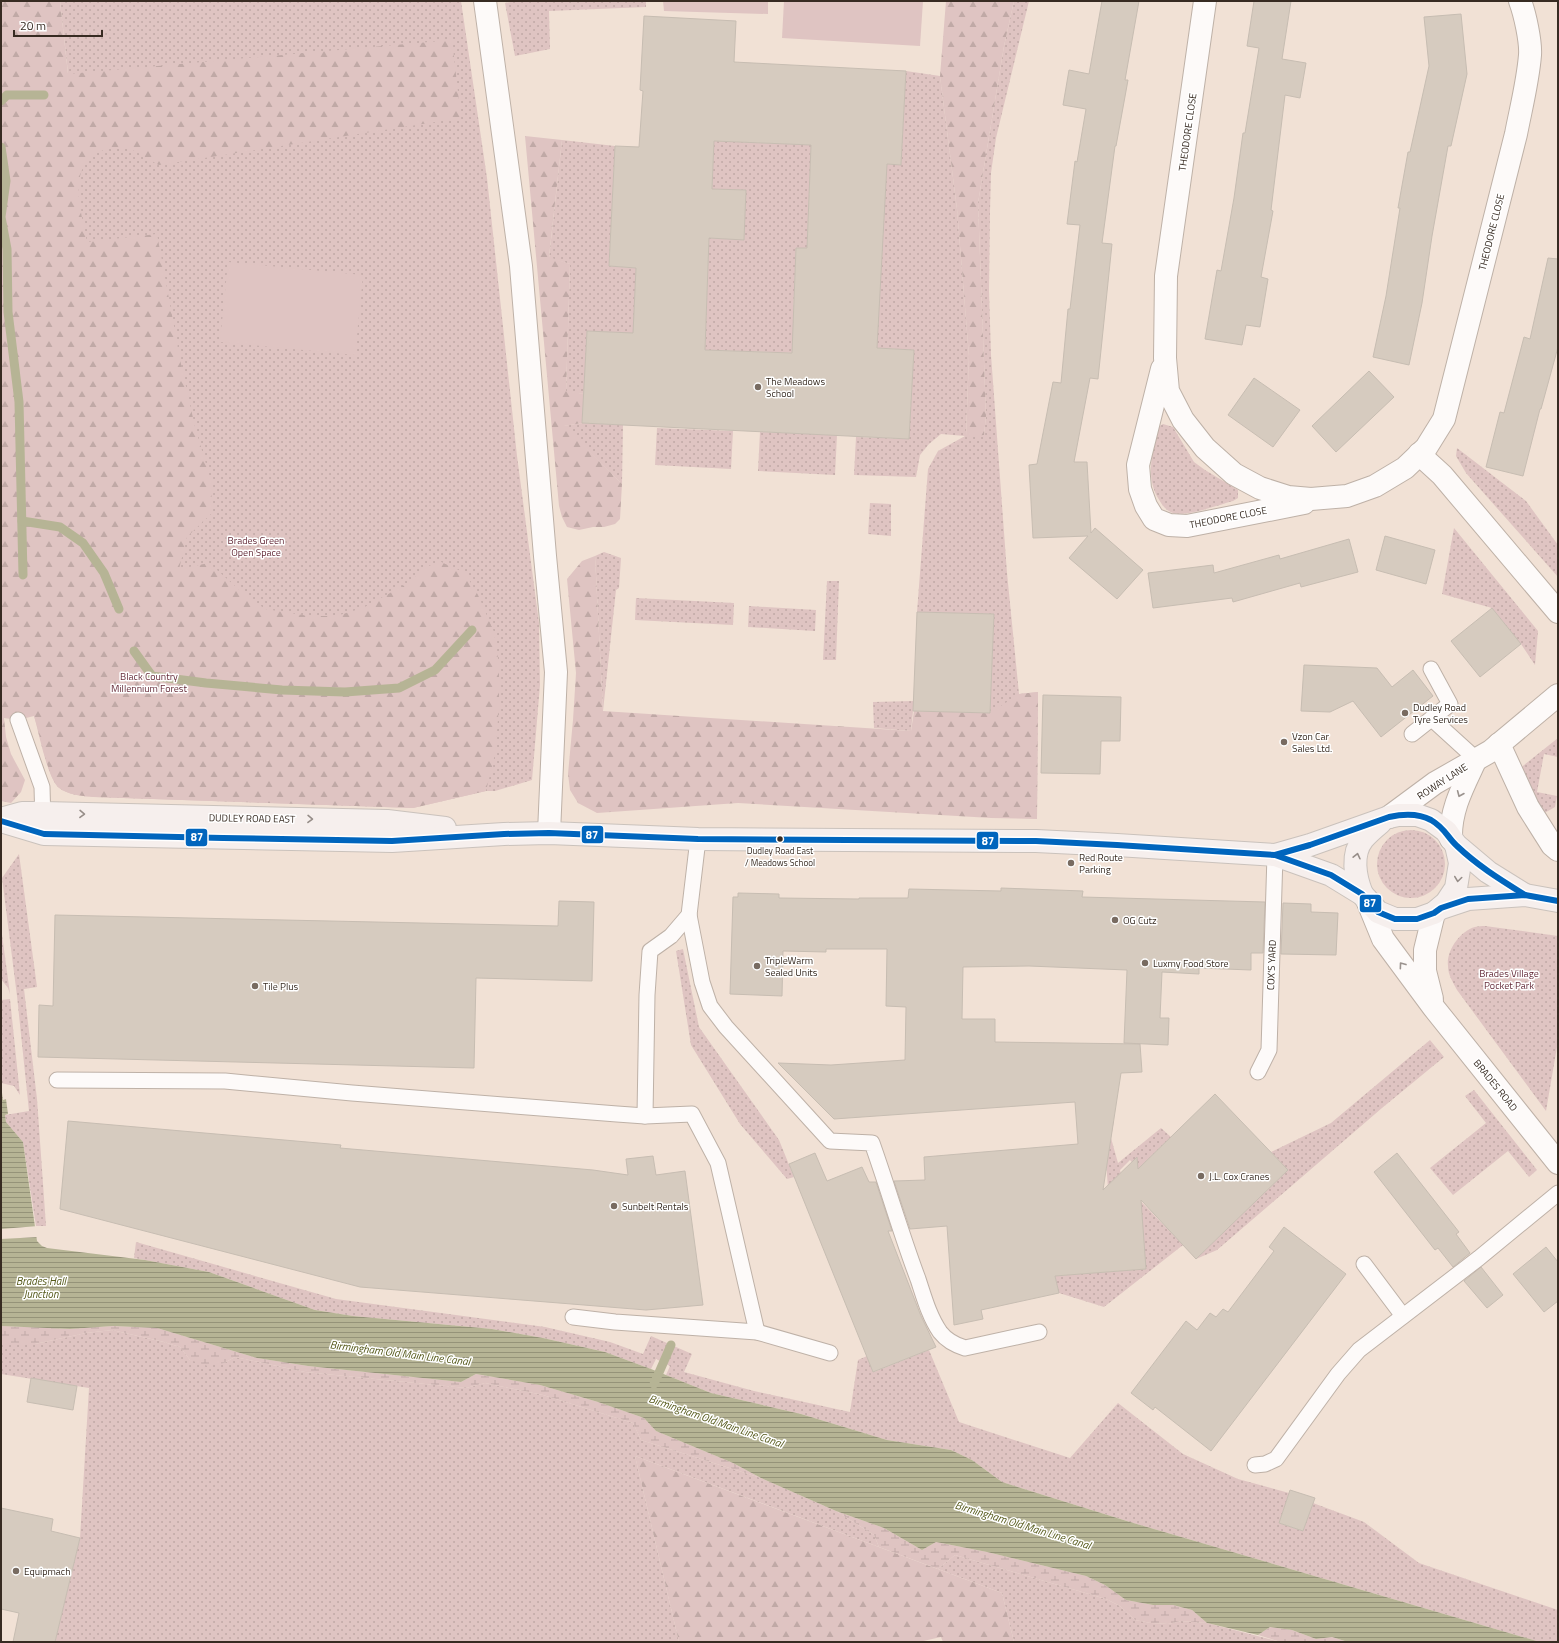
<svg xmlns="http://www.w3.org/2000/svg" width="1559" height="1643" viewBox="0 0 1559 1643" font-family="'Titillium Web',sans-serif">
<defs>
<pattern id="green-dots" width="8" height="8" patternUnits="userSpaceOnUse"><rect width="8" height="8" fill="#dfc4c2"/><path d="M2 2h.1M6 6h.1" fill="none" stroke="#c0a9a6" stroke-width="1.8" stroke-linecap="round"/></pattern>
<pattern id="forest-firs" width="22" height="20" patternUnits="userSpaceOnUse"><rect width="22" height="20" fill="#dfc4c2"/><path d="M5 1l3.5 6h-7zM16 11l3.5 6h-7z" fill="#c0a9a6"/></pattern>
<pattern id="wetland-marsh" width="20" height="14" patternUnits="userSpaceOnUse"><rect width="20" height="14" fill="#dfc4c2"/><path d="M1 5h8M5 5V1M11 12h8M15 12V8" fill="none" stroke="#c0a9a6"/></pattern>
<pattern id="water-rules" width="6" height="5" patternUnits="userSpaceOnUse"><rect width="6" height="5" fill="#b6b495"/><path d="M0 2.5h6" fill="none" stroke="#959379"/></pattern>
</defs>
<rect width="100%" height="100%" fill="#f1e1d5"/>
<g fill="url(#green-dots)">
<path d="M 60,1 L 461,1 L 487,178 L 517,456 L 539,623 L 540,685 L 532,780 L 495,791 L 486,791 L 413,808 L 94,797 C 83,796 67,795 58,787 C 47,776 39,733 34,716 L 1,80 L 68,73 Z"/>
<polygon points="515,1 646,1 646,7 549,11 550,49 515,56 505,3"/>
<polygon points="1014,1 1029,1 996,138 991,173 990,211 989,291 991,355 1007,573 1019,694 1038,692 1037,819 990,713 994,614 917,612 928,469 938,451 965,436 941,434 929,444 920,455 916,477 854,475 856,437 909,439 914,350 864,347 887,164 901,165 906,71 940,76 957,209 969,356 966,435 984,435 986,416 978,203 1004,46"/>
<polygon points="562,140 615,146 609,266 636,268 634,313 647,334 587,331 584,394 566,392 570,264 549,258"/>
<polygon points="714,141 811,145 807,248 796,249 793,317 802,353 705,350 709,238 744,239 746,190 712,189"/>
<polygon points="582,423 623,425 622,484 563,426"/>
<path d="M 1163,424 L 1173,427 L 1194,462 L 1205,470 L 1238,490 L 1238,498 L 1233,501 C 1218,505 1187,517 1173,513 C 1165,510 1162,505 1158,498 C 1145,475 1153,452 1158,427 Z"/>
<polygon points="657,428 733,431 731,469 655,465"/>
<polygon points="760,432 837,435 835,475 758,471"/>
<polygon points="1457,448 1526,501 1558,545 1558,577 1466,473 1456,456"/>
<polygon points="870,503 891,504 891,536 868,534"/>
<polygon points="1454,528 1538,631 1535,665 1521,644 1492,608 1442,594"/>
<polygon points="604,552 621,558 619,588 616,590 603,711 595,556"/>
<polygon points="827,581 839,581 836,660 823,660"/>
<polygon points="636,598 734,603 733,625 635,620"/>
<polygon points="749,606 816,610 815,631 748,627"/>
<polygon points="914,701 911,731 874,728 873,702"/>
<polygon points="1558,738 1558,757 1544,754 1537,792 1557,796 1555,807 1541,815 1519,769"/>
<circle cx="1411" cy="864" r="34"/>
<polygon points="19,854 37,987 24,989 37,1099 46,1226 36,1226 23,1142 6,1122 5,1115 29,1111 17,996 2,878"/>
<path d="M 1485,926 L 1558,936 L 1558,1041 L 1546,1111 L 1457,990 C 1453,982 1448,975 1448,966 C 1446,951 1460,931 1475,927 C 1478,926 1482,926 1485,926 Z"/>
<polygon points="1,927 10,994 8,988 1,979"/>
<polygon points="683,949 699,1027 779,1140 794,1177 787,1179 740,1124 691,1045 676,951"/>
<polygon points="10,999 20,1095 14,1086 1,1083 1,1000"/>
<polygon points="1430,1040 1444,1057 1382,1108 1217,1250 1196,1259 1288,1170 1271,1152 1331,1123"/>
<polygon points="1474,1090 1537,1170 1529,1177 1508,1151 1453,1195 1430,1168 1486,1123 1465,1096"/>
<polygon points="1114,1121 1111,1138 1118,1163 1161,1128 1171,1137 1138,1169 1130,1160 1120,1170 1123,1183 1183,1245 1104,1307 1059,1293 1055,1276 1146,1269 1090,1190 1108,1188 1103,1122"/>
<polygon points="136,1242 336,1299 545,1327 610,1342 643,1354 651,1336 692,1354 684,1372 754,1391 850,1412 858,1360 867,1356 874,1372 929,1350 959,1422 1070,1458 1118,1403 1183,1454 1238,1479 1289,1493 1279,1523 1303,1531 1313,1503 1364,1522 1419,1563 1558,1610 1558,1642 1540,1642 1130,1522 1002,1482 972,1460 951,1450 887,1440 801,1414 711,1393 666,1375 670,1366 656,1359 651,1369 605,1352 543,1338 492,1329 353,1316 315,1310 209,1272 134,1258"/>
<polygon points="112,1330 164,1342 180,1347 190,1360 224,1363 235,1357 305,1372 466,1388 485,1383 543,1395 633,1423 641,1440 761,1478 836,1511 874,1535 879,1547 635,1456 679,1642 55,1642 80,1538 89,1388 1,1374 1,1344 35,1344 86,1333"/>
<polygon points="955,1555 1106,1599 1120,1606 1135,1620 1151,1623 1168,1624 1181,1621 1207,1623 1281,1642 1014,1642 1002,1593 938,1569"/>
</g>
<g fill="url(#forest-firs)">
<path d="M 1,1 L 60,1 L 68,74 L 452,40 L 461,118 L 159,165 C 151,161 134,149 126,148 C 117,146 107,148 99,152 C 66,168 82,214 87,242 L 157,234 L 181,364 L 195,427 L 211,481 L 212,513 L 187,537 L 179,569 L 209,563 L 243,593 L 265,609 L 309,616 L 336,616 L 363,608 L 408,583 L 425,568 L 439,561 L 465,573 L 478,595 L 494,632 L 499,665 L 499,707 L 495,754 L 486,791 L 413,808 L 94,797 C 83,796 67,795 58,787 C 47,775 40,733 34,716 L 18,720 L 4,718 L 6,737 L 11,754 L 25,780 L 21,792 L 11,803 L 1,801 Z"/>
<polygon points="946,1 1014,1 1004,46 978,203 986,416 984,435 966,436 969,356 957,209 940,76"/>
<polygon points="525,136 562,140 549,257 570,264 566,391 584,394 582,423 564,426 622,484 620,519 615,524 604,527 593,527 579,530 567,527 562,517 559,506"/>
<polygon points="595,556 603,711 911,731 914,711 990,713 1019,694 1038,692 1037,819 991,818 738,803 597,813 578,803 570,790 568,774 573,720 576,673 567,579 582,561"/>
<polygon points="635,1456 1002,1593 1014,1642 943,1642 941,1637 919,1642 679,1642"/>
</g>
<g fill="url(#wetland-marsh)">
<polygon points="1,1326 70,1329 113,1326 157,1328 257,1358 308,1366 461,1382 476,1374 540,1385 598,1402 644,1418 656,1431 733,1463 761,1478 641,1440 633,1423 543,1395 485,1383 466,1388 305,1372 235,1357 224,1363 208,1366 190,1360 180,1347 164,1342 112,1330 86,1333 35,1344 1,1344"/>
<polygon points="836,1511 884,1528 922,1550 936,1542 987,1552 1086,1576 1105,1585 1126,1600 1153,1605 1173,1605 1192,1610 1207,1623 1181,1621 1168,1624 1151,1623 1135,1620 1120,1606 1106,1599 955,1555 938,1569 879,1547 874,1535"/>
<polygon points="1270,1627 1292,1630 1316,1639 1332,1637 1348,1642 1281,1642 1258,1635"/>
</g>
<g fill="#dfc4c2">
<polygon points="663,1 768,1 768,14 664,11"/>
<polygon points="784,1 923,1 920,46 782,38"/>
<polygon points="228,262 363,275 355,355 220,342"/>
</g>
<polygon fill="url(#water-rules)" points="1,1085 3,1100 6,1099 8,1114 5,1115 6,1122 23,1142 37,1241 42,1246 47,1248 145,1260 209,1272 315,1310 353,1316 492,1329 543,1338 605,1352 651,1369 711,1393 801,1414 887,1440 951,1450 972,1460 1002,1482 1130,1522 1540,1642 1348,1642 1332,1637 1316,1639 1292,1630 1270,1627 1258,1635 1207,1623 1192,1610 1173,1605 1153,1605 1126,1600 1105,1585 1086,1576 987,1552 936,1542 922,1550 884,1528 836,1511 761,1478 733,1463 656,1431 644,1418 598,1402 540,1385 476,1374 461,1382 308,1366 257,1358 157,1328 113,1326 70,1329 1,1326"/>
<polygon fill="#f1e1d5" points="38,1226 39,1237 1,1239 1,1229"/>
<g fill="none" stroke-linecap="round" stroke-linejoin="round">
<g stroke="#b6b495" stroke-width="9">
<polyline points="1,101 7,95 44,95"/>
<polyline points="1,147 6,181 1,217 7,249 8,312 19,402 23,575"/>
<polyline points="22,521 60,527 83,543 104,573 119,609"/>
<polyline points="134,651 152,676 206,683 282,690 345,692 399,688 435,670 472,630"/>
<polyline points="654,1384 671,1345"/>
</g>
</g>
<g fill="#d6cbbf" stroke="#c7bdb2" fill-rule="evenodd">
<polygon points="1102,1 1139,1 1125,80 1128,80 1116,146 1115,146 1102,243 1112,244 1098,379 1090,378 1074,462 1087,462 1091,533 1095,528 1143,570 1117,599 1069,558 1088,536 1033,538 1029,465 1037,464 1053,382 1061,383 1068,309 1070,309 1080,225 1067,224 1075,161 1077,162 1086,109 1063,105 1069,70 1089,74"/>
<polygon points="1254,1 1291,1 1282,59 1306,63 1300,98 1285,95 1271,210 1273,211 1261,277 1268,279 1260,327 1246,325 1242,345 1205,339 1217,270 1221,271 1234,198 1243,133 1245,133 1259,48 1247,46"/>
<polygon points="1461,14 1467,74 1451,146 1448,146 1432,236 1422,303 1409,365 1373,357 1386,296 1400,208 1398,208 1408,152 1410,152 1429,66 1424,17"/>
<path d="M 644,16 L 736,21 L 734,62 L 906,71 L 901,165 L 887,164 L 877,348 L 914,350 L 909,439 L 582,423 L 587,331 L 633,333 L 636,268 L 609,266 L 615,146 L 639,147 L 643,91 L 640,90 ZM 714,141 L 811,145 L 807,248 L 796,248 L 792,353 L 705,350 L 709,238 L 744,240 L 746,190 L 712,189 Z"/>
<polygon points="1548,258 1558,259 1558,347 1541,409 1540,409 1523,476 1486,467 1500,412 1504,413 1524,337 1530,339"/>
<polygon points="1369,371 1394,397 1336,452 1312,426"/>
<polygon points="1254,378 1300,410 1273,447 1228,415"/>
<polygon points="1385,536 1435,550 1426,584 1376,570"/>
<polygon points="1349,539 1358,572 1301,587 1300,583 1233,602 1232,598 1153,608 1148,573 1213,565 1214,573 1279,555 1280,559"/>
<polygon points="1492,608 1521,644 1480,677 1451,641"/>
<polygon points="917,612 994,614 990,713 913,711"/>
<polygon points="1304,665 1377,668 1392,687 1413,670 1433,696 1381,737 1353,701 1330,712 1301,711"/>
<polygon points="1043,695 1121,697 1120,741 1101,741 1100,774 1041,773"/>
<polygon points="1001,888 1083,891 1082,897 1265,902 1263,953 1251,953 1251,970 1199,968 1199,974 1162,972 1160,1018 1169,1018 1168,1045 1124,1043 1127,970 1029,966 963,967 962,1019 995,1019 995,1042 1140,1044 1142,1072 1121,1073 1103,1190 1137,1157 1138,1169 1215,1094 1288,1170 1196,1259 1141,1200 1146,1269 1055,1276 1059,1293 981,1310 983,1319 954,1325 947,1226 910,1229 894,1181 925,1180 924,1157 1078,1144 1075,1102 834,1119 778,1063 831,1065 905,1060 906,1007 886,1006 887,949 826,949 826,952 783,951 782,996 730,994 733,897 738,897 738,893 779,894 779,898 859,899 859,898 908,898 909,889 1001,891"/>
<polygon points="559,901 594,902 592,981 476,978 474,1068 38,1057 39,1005 53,1006 55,915 558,926"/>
<polygon points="1283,903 1311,904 1311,912 1338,913 1336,955 1281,954"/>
<polygon points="68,1121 341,1145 340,1148 593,1170 628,1175 626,1159 653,1156 656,1175 685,1171 703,1305 646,1310 360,1287 60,1209"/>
<polygon points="815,1153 827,1181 862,1167 869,1182 876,1182 892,1231 888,1231 921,1316 936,1347 873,1372 789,1164"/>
<polygon points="1397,1153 1459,1232 1456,1234 1470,1253 1453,1267 1438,1248 1435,1250 1374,1172"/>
<polygon points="1284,1227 1346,1274 1211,1451 1155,1407 1153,1410 1131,1393 1186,1321 1197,1330 1210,1313 1216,1317 1223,1309 1228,1312 1274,1251 1269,1247"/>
<polygon points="1546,1247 1558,1262 1558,1301 1544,1312 1513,1274"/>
<polygon points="1481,1267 1503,1295 1487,1308 1464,1281"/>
<polygon points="31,1378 77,1386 73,1410 27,1402"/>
<polygon points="1290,1490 1315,1498 1303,1531 1279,1523"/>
<polygon points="1,1508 53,1519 51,1531 80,1538 55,1642 13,1642 19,1613 1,1609"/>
</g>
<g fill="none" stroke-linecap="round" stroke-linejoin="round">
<g stroke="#beb1a7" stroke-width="17">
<g id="lane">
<polyline points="1432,719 1476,759"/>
<polyline points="18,720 42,787 43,823"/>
<polyline points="1412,734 1450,704 1431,669"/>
<path d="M 689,915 L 702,982 L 710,1006 L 726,1027 L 830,1141 L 872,1143 C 888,1188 901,1234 918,1279 C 924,1297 929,1316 940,1332 C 947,1341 955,1345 965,1348 L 1039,1332"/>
<polyline points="1258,1072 1269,1050 1275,855"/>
<polyline points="57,1080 225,1081 352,1093 617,1114 645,1116 692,1114 718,1163 757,1332"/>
<polyline points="645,1116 647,995 650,951 671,936 689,915 698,839"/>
<polyline points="1364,1264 1403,1316"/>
<polyline points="573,1317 615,1322 757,1332 830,1353"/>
<polyline points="1255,1465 1265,1464 1276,1459 1338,1374 1359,1350 1479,1258 1558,1193"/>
</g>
</g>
<g stroke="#beb1a7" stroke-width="24">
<g id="street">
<polyline points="485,1 521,266 545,556 556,672 549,833"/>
<path d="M 1205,1 L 1166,276 L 1165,358 L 1168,391 L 1183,420 L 1205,448 L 1234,474 L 1260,488 L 1288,497 L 1311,499 L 1347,496 L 1375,486 L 1405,468 L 1426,448 L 1444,419 L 1516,134 C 1521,108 1528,81 1530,55 C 1531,42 1525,14 1520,1"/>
<polyline points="1162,369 1138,465 1140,489 1146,506 1154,519 1169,525 1187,526 1304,503"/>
<polyline points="1419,454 1442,475 1558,612"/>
<polyline points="1499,744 1528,807 1552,845 1558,850"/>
</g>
</g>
<g stroke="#beb1a7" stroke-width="24">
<g id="secondary">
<polyline points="1389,817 1435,783 1491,751 1558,695"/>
<path d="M 1451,839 C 1450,809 1464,785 1476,759"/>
<polyline points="1367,900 1383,939 1434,1008 1558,1163"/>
<polyline points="1432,999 1425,971 1425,950 1434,913"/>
</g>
</g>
<g stroke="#cac2bc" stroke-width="24">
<g id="primary">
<polyline points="1,819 22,813 43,813 387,821 445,828"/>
<polyline points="1,821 44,834 392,841 504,834 549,833 698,839 1036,841 1117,845 1275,855 1331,875 1362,894 1378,912 1395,919 1417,919 1434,913 1446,903 1456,888 1460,863 1456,845"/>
<polyline points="1275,855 1310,845 1389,817 1398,815 1417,815 1431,820 1446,831 1456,845 1488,872 1525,895"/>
<path d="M 1362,894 C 1355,877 1351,854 1363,839 C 1368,833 1374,828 1380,823"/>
<polyline points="1441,908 1468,899 1525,895 1558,901"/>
</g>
</g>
<use href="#lane" stroke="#fdfaf9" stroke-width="15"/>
<use href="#street" stroke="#fdfaf9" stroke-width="22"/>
<use href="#secondary" stroke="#fdfaf9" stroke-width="22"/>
<use href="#primary" stroke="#f6efed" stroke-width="22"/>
<g stroke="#fff" stroke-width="9">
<g id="bus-1">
<polyline points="1,821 44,834 223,838 392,841 504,834 549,833 698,839 1036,841 1117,845 1275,855 1331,875 1362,894 1378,912 1395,919 1417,919 1434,913 1441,908 1468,899 1525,895 1558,901"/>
<path d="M 1275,855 L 1310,845 L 1389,817 C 1403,814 1418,813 1431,820 C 1445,828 1447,837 1457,846 C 1478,866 1501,880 1525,895"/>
</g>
</g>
<use href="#bus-1" stroke="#0065bd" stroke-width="6"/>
</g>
<defs><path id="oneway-chevron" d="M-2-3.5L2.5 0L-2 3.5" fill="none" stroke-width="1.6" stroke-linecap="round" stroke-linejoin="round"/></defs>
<g stroke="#9a928e">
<use href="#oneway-chevron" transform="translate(1460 794) rotate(113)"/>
<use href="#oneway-chevron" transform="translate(1402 965) rotate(-126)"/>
</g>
<g stroke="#968d88">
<use href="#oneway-chevron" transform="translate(82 814) rotate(1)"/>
<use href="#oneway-chevron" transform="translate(310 819) rotate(1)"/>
<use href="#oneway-chevron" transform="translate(1357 856) rotate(-77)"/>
<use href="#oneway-chevron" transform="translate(1458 879) rotate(98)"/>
</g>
<g fill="#786b61" stroke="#fff" stroke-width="1.5">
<circle cx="758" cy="387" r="4"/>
<circle cx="1405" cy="713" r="4"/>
<circle cx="1284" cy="742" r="4"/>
<circle cx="1071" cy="863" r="4"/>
<circle cx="1115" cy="920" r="4"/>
<circle cx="1145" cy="963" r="4"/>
<circle cx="757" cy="966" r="4"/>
<circle cx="255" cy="986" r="4"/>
<circle cx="1201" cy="1176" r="4"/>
<circle cx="614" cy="1206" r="4"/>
<circle cx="16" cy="1571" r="4"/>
</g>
<circle fill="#372b22" stroke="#fff" stroke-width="1.5" cx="780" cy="839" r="3.5"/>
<g text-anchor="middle" stroke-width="3" stroke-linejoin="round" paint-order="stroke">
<g font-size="9" fill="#372b22" stroke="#fff">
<text x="780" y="854">Dudley Road East<tspan x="780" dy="12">/ Meadows School</tspan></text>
</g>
<g font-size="10" fill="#372b22" stroke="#fff">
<text transform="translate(1187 132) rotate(-82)" y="4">THEODORE CLOSE</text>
<text transform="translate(1491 232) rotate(-76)" y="4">THEODORE CLOSE</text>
<text transform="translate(1228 517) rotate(-11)" y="4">THEODORE CLOSE</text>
<text transform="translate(1442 781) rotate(-33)" y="4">ROWAY LANE</text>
<text transform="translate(252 818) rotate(1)" y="4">DUDLEY ROAD EAST</text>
<text transform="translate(1271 965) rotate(-88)" y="4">COX'S YARD</text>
<text transform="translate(1496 1085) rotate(51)" y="4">BRADES ROAD</text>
</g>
<g font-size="10" fill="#372b22" stroke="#fff" text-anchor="start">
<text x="766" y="385">The Meadows<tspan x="766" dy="12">School</tspan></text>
<text x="1413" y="711">Dudley Road<tspan x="1413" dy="12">Tyre Services</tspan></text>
<text x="1292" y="740">Vzon Car<tspan x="1292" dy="12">Sales Ltd.</tspan></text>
<text x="1079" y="861">Red Route<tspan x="1079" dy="12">Parking</tspan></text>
<text x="1123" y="924">OG Cutz</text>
<text x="765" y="964">TripleWarm<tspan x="765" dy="12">Sealed Units</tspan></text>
<text x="1153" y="967">Luxmy Food Store</text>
<text x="263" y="990">Tile Plus</text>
<text x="1209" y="1180">J.L. Cox Cranes</text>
<text x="622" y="1210">Sunbelt Rentals</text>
<text x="24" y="1575">Equipmach</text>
</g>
<g font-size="10" fill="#652c3a" stroke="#fff">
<text x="256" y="544">Brades Green<tspan x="256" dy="12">Open Space</tspan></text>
<text x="149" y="680">Black Country<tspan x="149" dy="12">Millennium Forest</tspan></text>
<text x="1509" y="977">Brades Village<tspan x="1509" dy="12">Pocket Park</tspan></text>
</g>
<g font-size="11" font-style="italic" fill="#545819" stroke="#fff">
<text x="41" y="1285">Brades Hall<tspan x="41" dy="13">Junction</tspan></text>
<text transform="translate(400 1353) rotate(7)" y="4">Birmingham Old Main Line Canal</text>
<text transform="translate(716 1421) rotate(19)" y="4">Birmingham Old Main Line Canal</text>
<text transform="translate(1023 1525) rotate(17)" y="4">Birmingham Old Main Line Canal</text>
</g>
</g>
<g stroke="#fff" stroke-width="1.5">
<rect x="581" y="825" width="23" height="19" rx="4" fill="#0065bd"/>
<rect x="185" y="828" width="23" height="19" rx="4" fill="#0065bd"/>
<rect x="976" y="831" width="23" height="19" rx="4" fill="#0065bd"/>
<rect x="1359" y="894" width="23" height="19" rx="4" fill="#0065bd"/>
</g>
<g font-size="11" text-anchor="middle" font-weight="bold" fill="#fff">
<text x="592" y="839">87</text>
<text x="197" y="841">87</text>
<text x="988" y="845">87</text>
<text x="1370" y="907">87</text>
</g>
<rect width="1559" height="1643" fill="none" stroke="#372b22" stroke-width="4"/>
<path d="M14 30v6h88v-6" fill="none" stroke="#372b22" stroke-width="2"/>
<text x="20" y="30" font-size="12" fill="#372b22" stroke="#ffffff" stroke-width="3" paint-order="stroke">20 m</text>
</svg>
